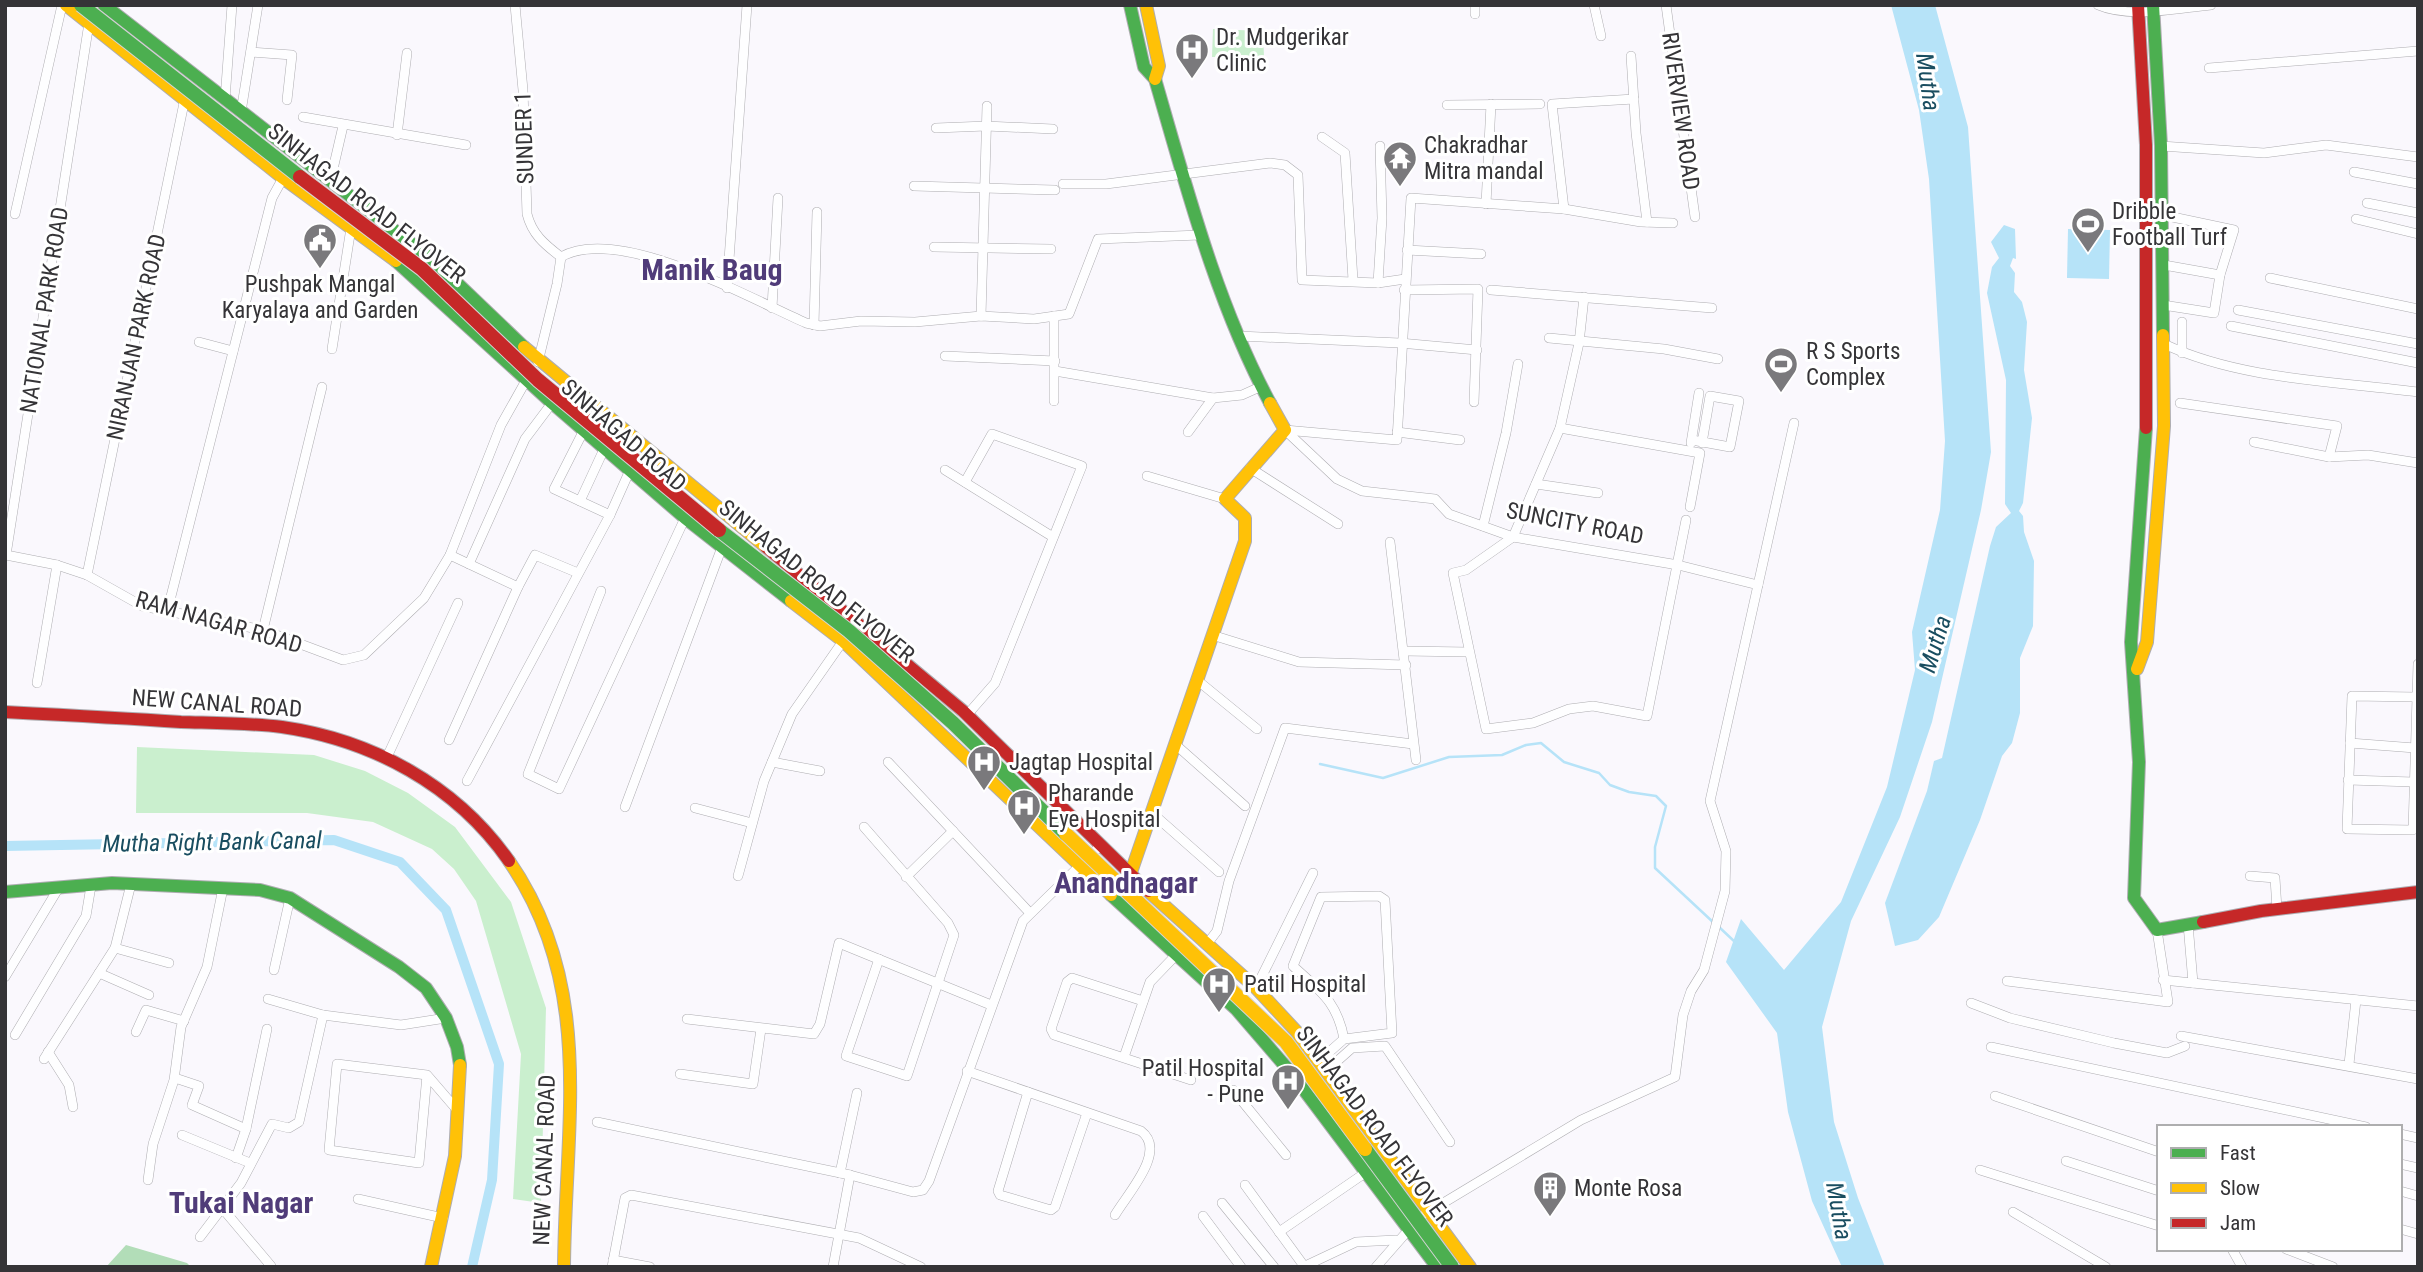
<svg xmlns="http://www.w3.org/2000/svg" width="2423" height="1272" viewBox="0 0 2423 1272" font-family="'Roboto Condensed',sans-serif">
<rect width="100%" height="100%" fill="#faf8fd"/>
<g fill="#caefce">
<polygon points="1213,29 1263,31 1264,57 1212,57"/>
<polygon points="137,747 314,755 365,771 408,793 455,827 511,902 546,1008 541,1203 513,1199 521,1054 476,901 454,869 432,849 373,822 307,813 136,813"/>
</g>
<polygon fill="#b2ddb8" points="126,1245 187,1263 191,1267 106,1267"/>
<g fill="#b6e3f8">
<polygon points="1891,5 1935,5 1968,127 1991,452 1981,510 1932,722 1900,817 1851,921 1822,1027 1834,1122 1858,1198 1885,1267 1842,1267 1812,1201 1788,1112 1777,1033 1726,962 1741,919 1784,970 1841,902 1887,787 1915,670 1912,632 1940,510 1945,441 1929,179 1919,110"/>
<polygon points="2004,225 2015,229 2016,259 2013,258 2010,266 2015,273 2014,292 2022,302 2027,322 2024,370 2032,418 2023,503 2019,511 2023,516 2024,532 2034,561 2033,626 2020,658 2020,713 2012,743 2002,756 1980,820 1939,917 1918,940 1895,946 1885,903 1927,791 1934,761 1942,758 1990,546 1996,527 2011,513 2005,504 2006,380 1987,293 1992,267 1999,258 1991,242"/>
<polygon points="2068,229 2110,230 2109,279 2067,278"/>
</g>
<g fill="none" stroke-linecap="round" stroke-linejoin="round">
<g stroke="#b6e3f8" stroke-width="2.5">
<polyline points="1320,764 1383,778 1449,757 1502,755 1526,745 1541,743 1564,762 1599,773 1610,785 1629,792 1656,796 1666,806 1655,847 1655,868 1714,923"/>
<polyline points="1719,927 1735,942"/>
</g>
<polyline stroke="#b6e3f8" stroke-width="10" points="5,846 334,840 400,862 446,910 499,1064 492,1180 472,1267"/>
<g stroke="#aeadb1" stroke-width="10">
<g id="street">
<path d="M 515,5 L 523,90 L 527,214 C 532,234 544,244 561,257"/>
<polyline points="1475,5 1475,14"/>
<polyline points="1594,5 1601,36"/>
<polyline points="1666,5 1695,217"/>
<path d="M 2098,5 C 2130,19 2178,8 2211,5"/>
<polyline points="89,23 6,555 57,565 87,575 142,606 263,630 343,660 364,655 424,598 450,555 501,425 528,377"/>
<polyline points="251,52 292,55 287,100"/>
<polyline points="1631,56 1636,133 1647,222"/>
<polyline points="2209,68 2418,51"/>
<polyline points="225,99 232,5"/>
<polyline points="1447,105 1540,104"/>
<polyline points="241,112 258,5"/>
<polyline points="303,117 466,145"/>
<polyline points="936,128 986,126 1053,129"/>
<polyline points="397,135 407,53"/>
<polyline points="1322,137 1345,153 1353,280"/>
<polyline points="1380,146 1382,218 1378,283 1405,279"/>
<polyline points="2161,146 2264,153 2326,145 2418,157"/>
<polyline points="2354,172 2418,184"/>
<polyline points="330,182 343,126"/>
<polyline points="1063,184 1106,184 1270,163 1285,165 1298,175 1302,280 1378,283"/>
<polyline points="914,186 1055,190"/>
<polyline points="2367,203 2418,213"/>
<polyline points="1486,204 1491,104"/>
<polyline points="1564,209 1552,104 1634,99"/>
<polyline points="15,214 62,5"/>
<polyline points="2163,215 2234,230 2220,275 2214,313 2163,305"/>
<polyline points="2356,219 2418,234"/>
<polyline points="934,247 1051,249"/>
<polyline points="1407,250 1481,254"/>
<polyline points="2164,265 2220,275"/>
<polyline points="2270,278 2418,309"/>
<polyline points="727,288 747,5"/>
<polyline points="1404,290 1478,289 1474,402"/>
<polyline points="1491,290 1712,308"/>
<polyline points="772,308 778,198"/>
<polyline points="2238,310 2418,344"/>
<polyline points="981,316 987,106"/>
<polyline points="2182,322 2182,353"/>
<polyline points="814,325 817,212"/>
<polyline points="2231,326 2418,363"/>
<polyline points="1239,336 1400,343 1477,350"/>
<polyline points="1549,338 1664,349 1718,359"/>
<polyline points="199,342 233,351"/>
<path d="M 2164,344 C 2241,380 2334,381 2418,392"/>
<polyline points="332,349 351,228"/>
<polyline points="945,356 1055,361"/>
<path d="M 538,362 L 557,284 L 561,257 C 618,224 749,298 806,323 L 820,326 L 861,321 L 915,322 L 981,316 L 1034,319 L 1069,314 L 1098,239 L 1200,235"/>
<polyline points="1055,371 1213,398 1242,395 1262,386"/>
<polyline points="1054,401 1054,316"/>
<polyline points="2180,403 2337,426 2329,457"/>
<polyline points="1560,428 1700,453 1690,507"/>
<polyline points="584,430 554,489 610,515"/>
<polyline points="1285,430 1397,440 1411,198 1564,209 1641,222 1673,223"/>
<polyline points="1285,430 1337,479 1362,491 1435,499 1449,514 1513,537 1678,565 1758,585"/>
<polyline points="1188,432 1213,398"/>
<polyline points="1397,432 1460,440"/>
<polyline points="1692,440 1730,447 1739,401 1710,396 1702,443"/>
<polyline points="2254,442 2329,457 2368,455 2418,463"/>
<polyline points="1691,443 1699,393"/>
<polyline points="1250,468 1338,524"/>
<polyline points="945,470 1053,537"/>
<polyline points="1147,476 1225,499"/>
<polyline points="965,482 992,434 1082,466 995,683 967,715"/>
<polyline points="1536,484 1598,493"/>
<polyline points="580,501 605,447"/>
<polyline points="1483,526 1506,433 1518,364"/>
<polyline points="1513,537 1466,570 1453,573 1486,729 1533,723 1569,709 1593,706 1647,716 1686,520"/>
<polyline points="1513,537 1560,428 1579,343 1584,297"/>
<polyline points="1390,542 1416,760"/>
<polyline points="450,555 469,564"/>
<polyline points="87,575 185,98"/>
<polyline points="518,587 535,555 578,573"/>
<polyline points="601,591 528,774 559,789 685,518"/>
<polyline points="167,612 272,198 283,178"/>
<polyline points="263,630 322,387"/>
<polyline points="1212,635 1299,662 1406,665"/>
<polyline points="1404,651 1469,652"/>
<polyline points="1197,680 1257,729"/>
<polyline points="37,683 57,565"/>
<polyline points="2416,697 2352,696 2347,829 2413,830 2418,664"/>
<polyline points="449,740 518,587 469,564 525,439 552,403"/>
<polyline points="2350,743 2415,748"/>
<polyline points="1176,745 1245,806"/>
<polyline points="387,757 458,603"/>
<polyline points="772,762 820,771"/>
<polyline points="888,762 1029,912"/>
<polyline points="2348,780 2414,782"/>
<polyline points="467,781 610,515 630,470"/>
<polyline points="625,807 722,547"/>
<polyline points="695,808 752,823"/>
<polyline points="1152,813 1219,872"/>
<polyline points="864,827 948,923 954,935 907,1076 846,1056 879,959"/>
<polyline points="738,876 764,781 792,714 843,641"/>
<polyline points="2250,876 2275,878 2277,909"/>
<polyline points="906,877 953,831"/>
<polyline points="2188,924 2193,983"/>
<polyline points="1207,944 1217,931 1229,881 1285,728 1413,744"/>
<polyline points="115,948 169,963"/>
<polyline points="274,970 290,898"/>
<polyline points="99,973 149,995"/>
<polyline points="5,977 58,889"/>
<polyline points="2163,980 2418,1006"/>
<polyline points="2007,981 2168,1002 2157,930"/>
<polyline points="1256,988 1313,873"/>
<polyline points="268,999 323,1015"/>
<polyline points="1143,1001 1072,978 1067,982 1051,1029 1054,1035 1191,1080"/>
<polyline points="1971,1003 2010,1018 2114,1043 2167,1053 2185,1046"/>
<polyline points="687,1019 814,1034 820,1024 839,943 991,1005"/>
<polyline points="136,1032 146,1010 184,1021"/>
<polyline points="15,1035 86,916 91,886"/>
<polyline points="2181,1036 2418,1079"/>
<polyline points="1991,1047 2366,1127"/>
<polyline points="48,1052 69,1085 73,1107"/>
<polyline points="1124,1057 1150,982 1178,953"/>
<polyline points="44,1059 115,948 131,884"/>
<path d="M 1319,1061 L 1344,1039 L 1392,1033 L 1385,900 L 1379,896 L 1321,897 L 1293,966 C 1320,991 1337,1001 1344,1039"/>
<polyline points="2349,1064 2356,1000"/>
<path d="M 967,1071 L 1141,1131 C 1168,1151 1127,1194 1115,1215"/>
<polyline points="1326,1071 1352,1048 1385,1046 1450,1142"/>
<polyline points="680,1074 753,1084 761,1029"/>
<polyline points="427,1075 419,1163 329,1150 337,1064 427,1075 458,1111"/>
<polyline points="175,1078 199,1086 192,1105 246,1129"/>
<polyline points="1233,1090 1286,1155"/>
<polyline points="1028,1092 998,1191 1000,1195 1051,1210 1055,1207 1087,1113"/>
<polyline points="1995,1096 2159,1152"/>
<polyline points="597,1122 850,1175 913,1192 923,1190 929,1181 1023,921 1100,846"/>
<polyline points="2400,1134 2418,1138"/>
<polyline points="182,1135 250,1163"/>
<polyline points="236,1158 246,1129 267,1029"/>
<polyline points="2066,1161 2159,1191"/>
<polyline points="2400,1164 2418,1168"/>
<polyline points="1980,1170 2159,1226"/>
<polyline points="840,1173 857,1093"/>
<polyline points="148,1180 153,1144 174,1080 181,1027 207,967 223,888"/>
<polyline points="1245,1185 1304,1266"/>
<polyline points="2400,1191 2418,1196"/>
<polyline points="358,1199 443,1218"/>
<polyline points="1222,1203 1274,1267"/>
<polyline points="223,1209 271,1266"/>
<polyline points="2013,1212 2106,1267"/>
<polyline points="1425,1214 1581,1120 1675,1077 1683,1015 1691,991 1704,970 1725,891 1726,851 1710,801 1794,423"/>
<polyline points="1203,1216 1241,1267"/>
<polyline points="2400,1229 2418,1234"/>
<polyline points="1279,1232 1365,1173"/>
<polyline points="200,1237 241,1183 272,1124 289,1128 299,1122 323,1015 401,1025 446,1018"/>
<polyline points="2232,1249 2242,1267"/>
<polyline points="2286,1249 2333,1267"/>
<polyline points="613,1260 650,1267"/>
<polyline points="612,1267 625,1198 631,1195 859,1238 921,1267"/>
<polyline points="833,1267 850,1175"/>
<polyline points="1303,1267 1356,1242 1396,1240"/>
<polyline points="1376,1267 1412,1226"/>
</g>
</g>
<g stroke="#aeadb1" stroke-width="14">
<g id="fast">
<polyline points="104,5 434,261 524,347"/>
<path d="M 1130,5 L 1144,67 L 1155,79 C 1187,189 1216,302 1270,403"/>
<polyline points="2153,5 2161,146 2163,335"/>
<polyline points="396,261 552,403 685,518 791,601"/>
<polyline points="2146,428 2131,642 2139,762 2134,898 2157,930 2203,922"/>
<polyline points="5,892 112,883 260,890 290,898 399,967 426,988 446,1018 457,1047 460,1065"/>
<polyline points="1111,895 1236,1009 1292,1074 1437,1267"/>
</g>
</g>
<g stroke="#aeadb1" stroke-width="14">
<g id="slow">
<polyline points="66,5 283,178 396,261"/>
<polyline points="1146,5 1159,66 1155,79"/>
<polyline points="524,347 766,547"/>
<polyline points="791,601 843,641 1111,895"/>
<polyline points="2137,669 2147,642 2164,426 2163,335"/>
<path d="M 509,861 C 596,987 565,1124 564,1267"/>
<polyline points="1128,881 1245,541 1245,518 1225,499 1285,430 1270,403"/>
<polyline points="1148,891 1256,988 1296,1031 1470,1267"/>
<polyline points="431,1267 455,1156 460,1065"/>
</g>
</g>
<g stroke="#aeadb1" stroke-width="14">
<g id="jam">
<polyline points="2138,5 2146,145 2146,428"/>
<polyline points="766,547 963,711 1148,891"/>
<path d="M 5,712 C 64,715 122,718 181,722 C 214,723 249,723 282,727 C 372,740 456,785 509,861"/>
<polyline points="2203,922 2261,911 2418,892"/>
</g>
</g>
<use href="#street" stroke="#fefeff" stroke-width="9"/>
<use href="#fast" stroke="#4caf50" stroke-width="12"/>
<use href="#slow" stroke="#ffc107" stroke-width="12"/>
<use href="#jam" stroke="#c62828" stroke-width="12"/>
<g stroke="#d5d4d6" stroke-width="16" stroke-linecap="butt">
<g id="fast-bridge">
<polyline points="81,5 300,177"/>
<polyline points="719,530 849,631 953,723 1066,834"/>
<polyline points="1365,1149 1452,1267"/>
</g>
</g>
<g stroke="#d5d4d6" stroke-width="16" stroke-linecap="butt">
<polyline id="slow-bridge" points="1066,834 1286,1042 1365,1149"/>
</g>
<g stroke="#d5d4d6" stroke-width="16" stroke-linecap="butt">
<polyline id="jam-bridge" points="300,177 422,269 538,380 719,530"/>
</g>
<use href="#fast-bridge" stroke="#4caf50" stroke-width="14"/>
<use href="#slow-bridge" stroke="#ffc107" stroke-width="14"/>
<use href="#jam-bridge" stroke="#c62828" stroke-width="14"/>
</g>
<defs>
<g id="hospital-pin" transform="scale(1.75)"><path d="M0 17L-7.5 6A9.5 9.5 0 1 1 7.5 6Z" fill="#7a797c" stroke="#fff"/><path d="M-5-5h3v3.5h4V-5h3V5h-3V1.5h-4V5h-3Z" fill="#fff"/></g>
<g id="temple-pin" transform="scale(1.75)"><path d="M0 17L-7.5 6A9.5 9.5 0 1 1 7.5 6Z" fill="#7a797c" stroke="#fff"/><path d="M0-6L5-2H3V0L6.5 2.5H4V6H1.5V3h-3V6H-4V2.5H-6.5L-3 0V-2H-5Z" fill="#fff"/></g>
<g id="stadium-pin" transform="scale(1.75)"><path d="M0 17L-7.5 6A9.5 9.5 0 1 1 7.5 6Z" fill="#7a797c" stroke="#fff"/><path d="M0-5a6.5 5 0 1 0 0 10a6.5 5 0 1 0 0-10ZM-3.5-1.8h7v3.6h-7Z" fill="#fff"/></g>
<g id="civic-pin" transform="scale(1.75)"><path d="M0 17L-7.5 6A9.5 9.5 0 1 1 7.5 6Z" fill="#7a797c" stroke="#fff"/><path d="M-.6-6.5H3V-4.5H.6V-3L4-1V1h2V6H-6V1h2V-1L-.6-3ZM-1.2 2.5V6h2.4V2.5Z" fill="#fff"/></g>
<g id="building-pin" transform="scale(1.75)"><path d="M0 17L-7.5 6A9.5 9.5 0 1 1 7.5 6Z" fill="#7a797c" stroke="#fff"/><path d="M-4-6H4V6H1V3H-1V6H-4ZM-2.5-4.3h1.7v1.8h-1.7ZM.8-4.3h1.7v1.8H.8ZM-2.5-1h1.7V.8h-1.7ZM.8-1h1.7V.8H.8Z" fill="#fff"/></g>
</defs>
<g fill-rule="evenodd">
<use href="#hospital-pin" x="1192" y="50"/>
<use href="#temple-pin" x="1400" y="158"/>
<use href="#stadium-pin" x="2088" y="224"/>
<use href="#civic-pin" x="320" y="240"/>
<use href="#stadium-pin" x="1781" y="364"/>
<use href="#hospital-pin" x="984" y="762"/>
<use href="#hospital-pin" x="1024" y="806"/>
<use href="#hospital-pin" x="1219" y="984"/>
<use href="#hospital-pin" x="1288" y="1081"/>
<use href="#building-pin" x="1550" y="1188"/>
</g>
<g text-anchor="middle" stroke-width="6" stroke-linejoin="round" paint-order="stroke">
<g font-size="23" fill="#353437" stroke="#fff" text-anchor="start">
<text x="1216" y="45">Dr. Mudgerikar<tspan x="1216" dy="26">Clinic</tspan></text>
<text x="1424" y="153">Chakradhar<tspan x="1424" dy="26">Mitra mandal</tspan></text>
<text x="2112" y="219">Dribble<tspan x="2112" dy="26">Football Turf</tspan></text>
<text x="320" y="292" text-anchor="middle">Pushpak Mangal<tspan x="320" dy="26">Karyalaya and Garden</tspan></text>
<text x="1806" y="359">R S Sports<tspan x="1806" dy="26">Complex</tspan></text>
<text x="1009" y="770">Jagtap Hospital</text>
<text x="1048" y="801">Pharande<tspan x="1048" dy="26">Eye Hospital</tspan></text>
<text x="1244" y="992">Patil Hospital</text>
<text x="1264" y="1076" text-anchor="end">Patil Hospital<tspan x="1264" dy="26">- Pune</tspan></text>
<text x="1574" y="1196">Monte Rosa</text>
</g>
<g font-size="23" fill="#353437" stroke="#fff">
<text transform="translate(1681 111) rotate(82)" y="8">RIVERVIEW ROAD</text>
<text transform="translate(524 138) rotate(-92)" y="8">SUNDER 1</text>
<text transform="translate(367 203) rotate(38)" y="8">SINHAGAD ROAD FLYOVER</text>
<text transform="translate(44 310) rotate(-81)" y="8">NATIONAL PARK ROAD</text>
<text transform="translate(136 337) rotate(-78)" y="8">NIRANJAN PARK ROAD</text>
<text transform="translate(624 435) rotate(41)" y="8">SINHAGAD ROAD</text>
<text transform="translate(1575 523) rotate(11)" y="8">SUNCITY ROAD</text>
<text transform="translate(817 581) rotate(39)" y="8">SINHAGAD ROAD FLYOVER</text>
<text transform="translate(219 622) rotate(16)" y="8">RAM NAGAR ROAD</text>
<text transform="translate(217 703) rotate(4)" y="8">NEW CANAL ROAD</text>
<text transform="translate(1375 1126) rotate(53)" y="8">SINHAGAD ROAD FLYOVER</text>
<text transform="translate(544 1160) rotate(-88)" y="8">NEW CANAL ROAD</text>
</g>
<g font-size="24" font-style="italic" fill="#194d60" stroke="#fff">
<text transform="translate(1928 82) rotate(82)" y="8">Mutha</text>
<text transform="translate(1935 644) rotate(-73)" y="8">Mutha</text>
<text transform="translate(212 842) rotate(-1)" y="8">Mutha Right Bank Canal</text>
<text transform="translate(1839 1211) rotate(80)" y="8">Mutha</text>
</g>
<g font-size="30" font-weight="bold" fill="#503c79" stroke="#fff">
<text x="712" y="280">Manik Baug</text>
<text x="1126" y="893">Anandnagar</text>
<text x="241" y="1213">Tukai Nagar</text>
</g>
</g>
<rect width="2423" height="1272" fill="none" stroke="#353437" stroke-width="14"/>
<rect x="2157" y="1125" width="245" height="126" fill="#ffffff" stroke="#aeaeaf" stroke-width="2"/>
<rect x="2171" y="1148" width="35" height="10" fill="#4caf50" stroke="#aeaeaf" stroke-width="2"/>
<text x="2220" y="1160" font-size="21" fill="#353437">Fast</text>
<rect x="2171" y="1183" width="35" height="10" fill="#ffc107" stroke="#aeaeaf" stroke-width="2"/>
<text x="2220" y="1195" font-size="21" fill="#353437">Slow</text>
<rect x="2171" y="1218" width="35" height="10" fill="#c62828" stroke="#aeaeaf" stroke-width="2"/>
<text x="2220" y="1230" font-size="21" fill="#353437">Jam</text>
</svg>
